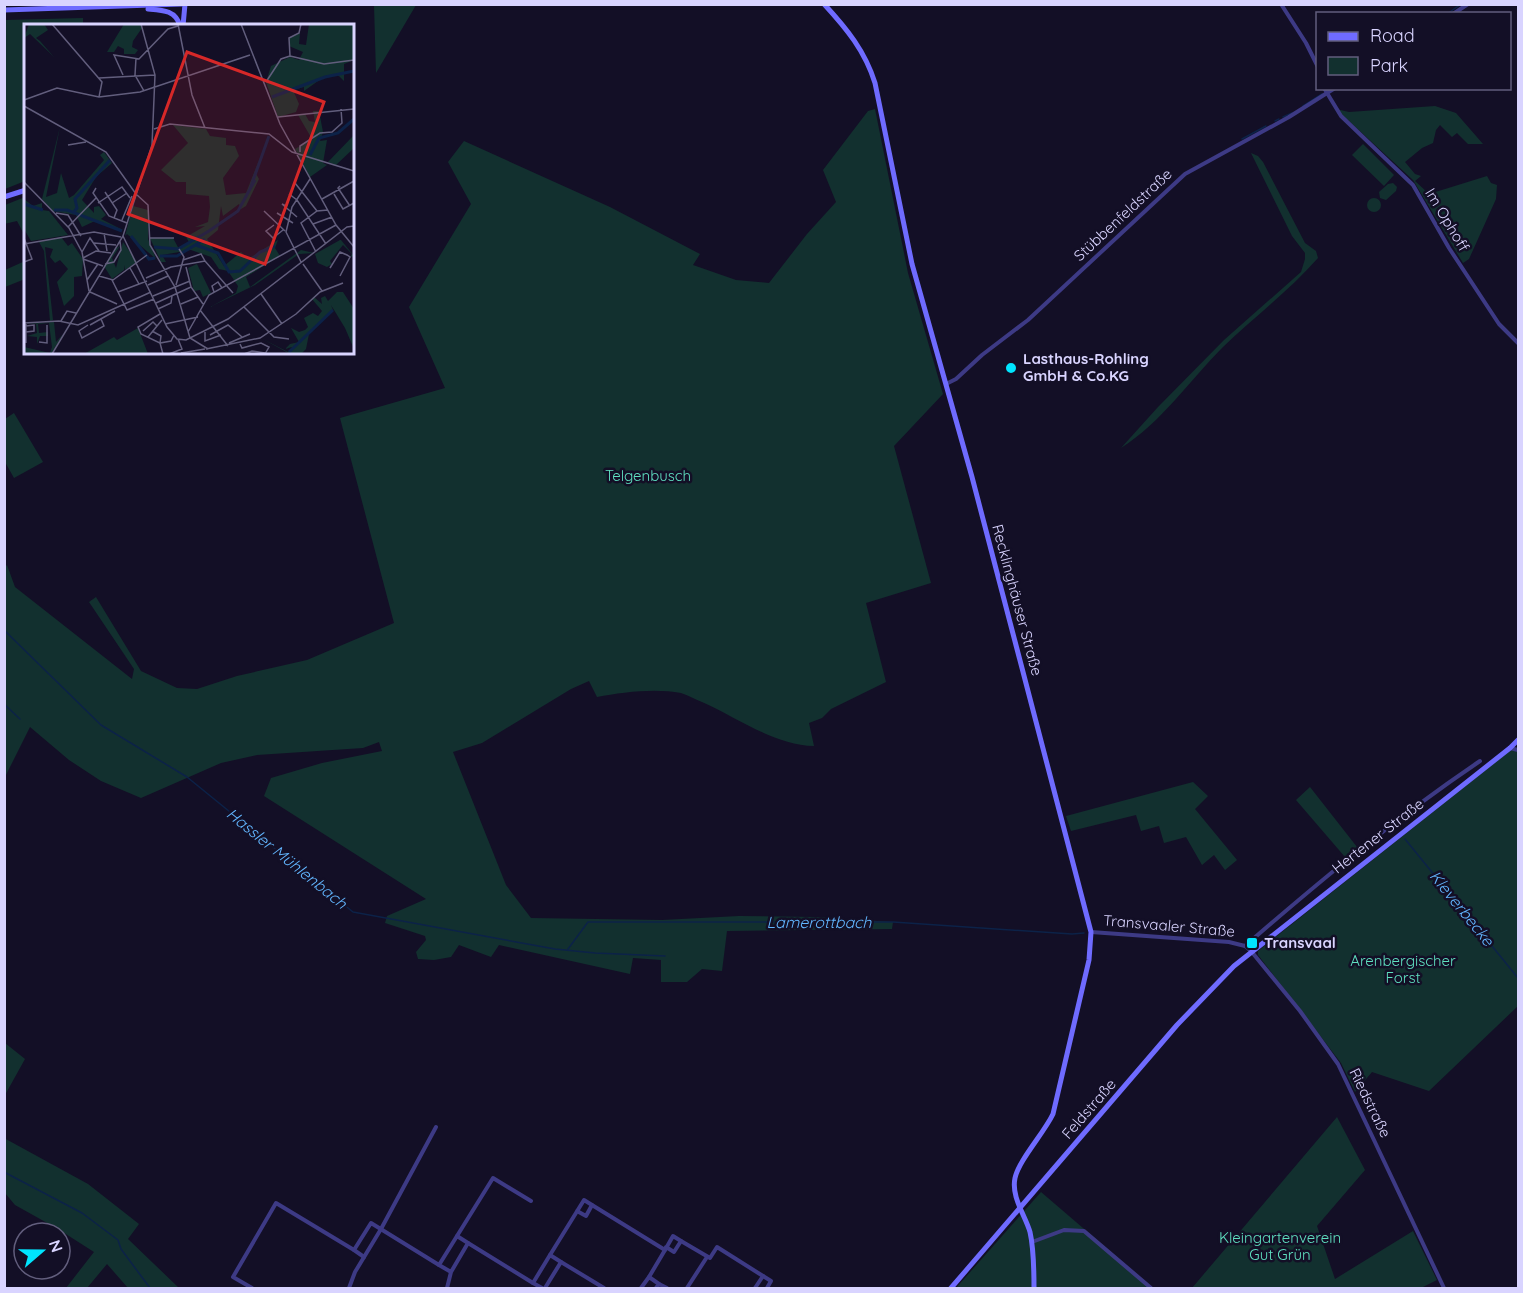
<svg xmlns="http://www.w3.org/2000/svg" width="1523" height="1293" viewBox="0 0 1523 1293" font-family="Quicksand,sans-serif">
<rect width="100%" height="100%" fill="#130f26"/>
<g fill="#12302f">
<polygon points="374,5 416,5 376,73"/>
<polygon points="83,18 83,25 26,26 25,181 5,189 5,20"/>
<polygon points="1435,106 1456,113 1483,144 1468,144 1457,133 1452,137 1440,125 1436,130 1433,143 1422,148 1405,162 1415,174 1421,176 1415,181 1429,194 1487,176 1491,183 1497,185 1496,199 1469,259 1463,263 1413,180 1336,109 1349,112"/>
<path d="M 875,109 L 908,273 L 943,394 L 894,446 L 931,583 L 866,603 L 886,682 L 831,709 L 822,718 L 809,723 L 814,746 C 774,745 738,718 702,702 C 696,700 688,695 681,693 C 656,688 622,692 597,697 L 589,681 L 571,689 L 482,743 L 453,752 L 506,885 L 531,918 L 662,920 L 739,916 L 815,917 L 893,922 L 892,929 L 727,931 L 722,971 L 702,969 L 687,982 L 661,982 L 661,960 L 633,958 L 630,974 L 499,945 L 491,957 L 459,945 L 451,957 L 434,960 L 418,959 L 416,952 L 426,940 L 425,936 L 385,923 L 387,916 L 426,899 L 264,796 L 271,778 L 322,763 L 382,751 L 379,742 L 363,748 L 257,755 L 221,763 L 141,798 L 101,781 L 69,760 L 30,727 L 5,777 L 4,568 L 7,565 L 15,587 L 132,679 L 134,669 L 89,602 L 96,597 L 141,671 L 177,688 L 197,689 L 237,676 L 307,660 L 394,623 L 340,418 L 445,388 L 409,307 L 471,204 L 448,162 L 464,141 L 610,207 L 700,254 L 693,265 L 736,280 L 769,283 L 807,234 L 836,202 L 823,170 L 868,111 Z"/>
<polygon points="1363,144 1394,175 1384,186 1352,155"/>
<path d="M 1251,153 L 1258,156 L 1263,162 L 1305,243 L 1316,251 L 1318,258 C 1289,291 1254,317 1223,347 C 1189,381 1162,422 1121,448 L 1158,407 L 1224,340 L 1301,272 L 1305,259 L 1305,253 L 1292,236 Z"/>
<polygon points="1393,183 1397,187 1396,191 1386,200 1380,198 1379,192 1388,184"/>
<polygon points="25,197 26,197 25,236 17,221 4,224 5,205"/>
<circle cx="1374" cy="205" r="7"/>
<polygon points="25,261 25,279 5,287 5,270"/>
<polygon points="14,413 43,462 14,478 5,462 5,419"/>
<polygon points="1518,749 1518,1006 1429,1091 1372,1072 1355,1092 1341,1063 1258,955 1258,951 1511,750"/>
<polygon points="1193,782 1208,796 1195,809 1237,860 1225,870 1214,855 1202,865 1186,837 1164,843 1159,826 1141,831 1136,815 1071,831 1066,816"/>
<polygon points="1310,787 1357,847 1345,857 1296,800"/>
<polygon points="5,1043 25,1059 5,1095"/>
<polygon points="1337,1117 1365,1170 1317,1226 1335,1279 1413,1231 1437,1280 1421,1288 1192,1288"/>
<polygon points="4,1138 88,1184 139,1224 128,1239 179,1288 128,1288 107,1264 87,1288 66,1288 94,1252 58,1229 15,1205 5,1193"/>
<polygon points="1041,1192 1153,1288 956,1288"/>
</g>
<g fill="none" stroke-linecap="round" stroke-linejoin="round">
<g stroke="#0c2248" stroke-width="1.5">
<polyline points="1447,14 1461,4"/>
<polyline points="1329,90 1330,88"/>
<polyline points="1303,106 1322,94"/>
<polyline points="1283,117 1292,113"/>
<polyline points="1275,121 1279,119"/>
<polyline points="1242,139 1266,126"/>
<polyline points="4,630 101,725 187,777 353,912 555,949 595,953 665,956"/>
<polyline points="4,704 20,719"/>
<polyline points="1405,839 1518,978"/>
<polyline points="568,949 588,922 893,922 1072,934 1084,933"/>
<polyline points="4,1172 82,1213 118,1240 121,1249 150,1288"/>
</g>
<g stroke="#3d3a85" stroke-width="4">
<polyline points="1281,4 1306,43 1318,67"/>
<polyline points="1453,14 1468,4"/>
<polyline points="1324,88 1341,116 1413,185 1449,248 1499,324 1518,343"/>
<polyline points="946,384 956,379 982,355 1028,320 1185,174 1289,117 1335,88"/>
<polyline points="1510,748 1518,750"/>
<polyline points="1091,932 1229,942 1245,946 1251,951 1300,1011 1338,1064 1444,1288"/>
<path d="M 1245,946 C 1321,880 1397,817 1480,761"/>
<polyline points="592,1205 665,1250"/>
<polyline points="457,1236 493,1178 531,1201"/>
<polyline points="681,1241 710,1258 717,1247 763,1276"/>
<polyline points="1032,1242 1064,1230 1084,1231 1151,1288"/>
<polyline points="468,1243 533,1283"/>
<polyline points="550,1255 584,1200 592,1205 586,1216 577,1211"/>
<polyline points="364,1257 354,1250 371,1223 439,1265"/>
<polyline points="561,1262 604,1288"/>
<polyline points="649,1277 665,1250 673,1236 681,1241 674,1252 666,1247"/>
<polyline points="659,1284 667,1288"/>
<polyline points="252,1288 233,1277 276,1203 354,1250"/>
<polyline points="349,1288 355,1272 381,1229 436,1127"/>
<polyline points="447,1288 451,1272 468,1243 457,1236 439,1265 451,1272"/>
<polyline points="542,1288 533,1283 550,1255 561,1262 545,1288"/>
<polyline points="641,1288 649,1277 659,1284 656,1288"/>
<polyline points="687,1288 707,1257"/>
<polyline points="755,1288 763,1276 771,1281 767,1288"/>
</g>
<g stroke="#6f6bff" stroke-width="5">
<path d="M 824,4 C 847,29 865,51 875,83 L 912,264 L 972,477 L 1091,932 L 1089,960 L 1053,1114 C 1044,1133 1019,1160 1015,1178 C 1011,1197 1025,1215 1030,1232 C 1034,1250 1034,1270 1034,1288"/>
<path d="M 148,9 C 162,10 176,10 180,26"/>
<polyline points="4,10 181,4"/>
<polyline points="183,26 185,4"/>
<polyline points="4,197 26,190"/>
<polyline points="951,1288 1177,1025 1234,966 1510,748 1518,740"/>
</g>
</g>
<g fill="#00e5ff" stroke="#130f26" stroke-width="2">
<circle cx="1011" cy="368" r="6"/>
<rect x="1246" y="937" width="12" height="12" rx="3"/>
</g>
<g text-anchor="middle" stroke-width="5" stroke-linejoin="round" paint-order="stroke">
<g font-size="15" fill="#d9d4ff" stroke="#130f26">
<text transform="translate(1123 215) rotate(-43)" y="5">Stübbenfeldstraße</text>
<text transform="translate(1447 220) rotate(59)" y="5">Im Ophoff</text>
<text transform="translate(1017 600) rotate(75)" y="5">Recklinghäuser Straße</text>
<text transform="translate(1378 836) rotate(-38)" y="5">Hertener Straße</text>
<text transform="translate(1169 926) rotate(5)" y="5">Transvaaler Straße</text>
<text transform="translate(1370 1103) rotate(64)" y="5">Riedstraße</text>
<text transform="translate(1089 1109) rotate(-49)" y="5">Feldstraße</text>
</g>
<g font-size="15" font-weight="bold" fill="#d9d4ff" stroke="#130f26" text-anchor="start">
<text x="1023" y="364">Lasthaus-Rohling<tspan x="1023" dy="17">GmbH &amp; Co.KG</tspan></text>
<text x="1264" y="948">Transvaal</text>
</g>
<g font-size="15" fill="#5fe0c0" stroke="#130f26">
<text x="648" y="481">Telgenbusch</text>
<text x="1403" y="966">Arenbergischer<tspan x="1403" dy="17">Forst</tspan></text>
<text x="1280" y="1243">Kleingartenverein<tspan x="1280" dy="17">Gut Grün</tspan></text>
</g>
<g font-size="16" font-style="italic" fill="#62b6ff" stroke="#130f26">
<text transform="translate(287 858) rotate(39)" y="6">Hassler Mühlenbach</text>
<text transform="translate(1462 908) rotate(51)" y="6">Kleverbecke</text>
<text x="819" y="928">Lamerottbach</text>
</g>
</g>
<g transform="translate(24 24)">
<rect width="330" height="330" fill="#130f26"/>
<path d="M 5,0 L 20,0 L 24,6 L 12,14 L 16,17 L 30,33 L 6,10 L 0,14 ZM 100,0 L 116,0 L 118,4 L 109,17 L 108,23 L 114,26 L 111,30 L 100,30 L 100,25 L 94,22 L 90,28 L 83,28 ZM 285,0 L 330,0 L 330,36 L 320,40 L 320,57 L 315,52 L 301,52 L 280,67 L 280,63 L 269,66 L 275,80 L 272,88 L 254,93 L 242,58 L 247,42 L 266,33 L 275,36 L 279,28 L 265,22 L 265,14 L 276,9 L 275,20 L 282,21 ZM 289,87 L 295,87 L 299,108 L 296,117 L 303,116 L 299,139 L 303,141 L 286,153 L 271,125 L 288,115 L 274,91 L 281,90 L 285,97 L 291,98 ZM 149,101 L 182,105 L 186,112 L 202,114 L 202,121 L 211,122 L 215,132 L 199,154 L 202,171 L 222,169 L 237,131 L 231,148 L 235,155 L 222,182 L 217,185 L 215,180 L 199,192 L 197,182 L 194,206 L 183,215 L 200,242 L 217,228 L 224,235 L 254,216 L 251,224 L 256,232 L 222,253 L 226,263 L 277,226 L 290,229 L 275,230 L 231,261 L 186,283 L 212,269 L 214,262 L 204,247 L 195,245 L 187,233 L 167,226 L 138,231 L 142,238 L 137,238 L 126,214 L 149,214 L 155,225 L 165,218 L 162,213 L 181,202 L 171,203 L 184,198 L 186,183 L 185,172 L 162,170 L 162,158 L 152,158 L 137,146 L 164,119 ZM 36,103 L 22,173 L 33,169 L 37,149 L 45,174 L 50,171 L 80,136 L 76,131 L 80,128 L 88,139 L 72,153 L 58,176 L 70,189 L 70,183 L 75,182 L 82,191 L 77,195 L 99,206 L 71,197 L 58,203 L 52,191 L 29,187 L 18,175 ZM 330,111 L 330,124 L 312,141 L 304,138 ZM 0,175 L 9,182 L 18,179 L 18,186 L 25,187 L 44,211 L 7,217 L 0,205 ZM 109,182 L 124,186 L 124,215 L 132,235 L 103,210 L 101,212 ZM 37,213 L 44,222 L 48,219 L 59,235 L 58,252 L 50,253 L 50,272 L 40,282 L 33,258 L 44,245 L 36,236 L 31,239 L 26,233 L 29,225 L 21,223 L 29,296 L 26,297 L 20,227 L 15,218 ZM 316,216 L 317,216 L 330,232 L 326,233 L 328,230 L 319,221 L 306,237 L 308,240 L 303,243 L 294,239 L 291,230 ZM 99,218 L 113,238 L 101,246 L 100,241 L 100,246 L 88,255 L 80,242 L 91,225 L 96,222 L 88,234 L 92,244 ZM 173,240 L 187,269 L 179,273 L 176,266 L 170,267 L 164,244 ZM 313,268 L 319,268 L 330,285 L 330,325 L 321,304 L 307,281 L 309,286 L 285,310 L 282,325 L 277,330 L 266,330 L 237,314 L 264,328 L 268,323 L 261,325 L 266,320 L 275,318 L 267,304 L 275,308 L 281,306 L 284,303 L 280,294 L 289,289 L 294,292 L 298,287 L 288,275 L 290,273 L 298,280 L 297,274 L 301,272 L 304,277 ZM 30,298 L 32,318 L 39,310 L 27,330 L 0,330 L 0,323 L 26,329 L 28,323 L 25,299 L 14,300 L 15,309 L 24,308 L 24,312 L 16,312 L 13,320 L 13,313 L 3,312 L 13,309 L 12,300 L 2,300 ZM 114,304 L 124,330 L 60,330 L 90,313 L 93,316 Z" fill="#12302f"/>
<path fill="none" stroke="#0c2248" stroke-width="3" d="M 248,73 L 301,53 L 330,47M 286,131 L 295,114 L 314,109 L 330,95M 226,165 L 245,112M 0,180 L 19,186M 30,186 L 43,186 L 98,207M 49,189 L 53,184 L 51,175 L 86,136M 107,212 L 125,235 L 131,234M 172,221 L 194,229 L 205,248 L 216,247 L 236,228 L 251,222M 130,223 L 154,225 L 185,207 L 214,187 L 231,156M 136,232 L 153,232 L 181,215M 265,328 L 309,286"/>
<path fill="none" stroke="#625e7d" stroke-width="1.5" d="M 28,0 L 78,58 L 75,73M 154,0 L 168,71 L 181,104M 217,0 L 256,100 L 312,201 L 330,223M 266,32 L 300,40 L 330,36M 266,32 L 265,14 L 275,9 L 277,0M 112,34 L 111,51 L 120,67M 99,51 L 90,31 L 115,35 L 144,5 L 154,2M 75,54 L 131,51M 242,58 L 257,35 L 266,32M 0,76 L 33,64 L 75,73 L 116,68 L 226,31M 0,82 L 82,128 L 112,170M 254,93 L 330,85M 130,105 L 146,100 L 245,110 L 268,128 L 330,147M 44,121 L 62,118M 276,128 L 276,122 L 296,109 L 308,108 L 318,99 L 317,85M 0,158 L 45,204 L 58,228 L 65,267M 271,159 L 293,187M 316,162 L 314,164 L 326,182M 72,164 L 69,169 L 85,192 L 103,199M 81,168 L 93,186 L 90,194M 112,170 L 124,181 L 126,221 L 151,263 L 166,314 L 184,325M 310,170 L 319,185 L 330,179M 268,172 L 265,170 L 273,176 L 302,220M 298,175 L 330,157M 74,179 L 98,163 L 106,174M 88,179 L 103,169M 262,182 L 258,180 L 273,193M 240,187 L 261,207M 32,189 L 44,191 L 57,212M 256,191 L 253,189 L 269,199M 98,196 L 108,172M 289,200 L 308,193M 250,201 L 242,207 L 249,214 L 259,206M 44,203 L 72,174M 80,209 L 83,227M 99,212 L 143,303 L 153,315 L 162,316 L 204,295 L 323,203 L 330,202M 0,214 L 8,235 L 0,238M 125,214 L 150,214M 70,219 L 92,221M 0,220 L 70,208 L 97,213M 58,228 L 66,214 L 75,227M 292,228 L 277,199 L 293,187 L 304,186M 59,234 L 72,227 L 87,229M 59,235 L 79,242M 159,236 L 177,230 L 181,237M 277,238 L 262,208 L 268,183 L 286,155M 81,240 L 90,238 L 97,226 L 96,217M 279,240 L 298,267M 162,243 L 167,263 L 179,280M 106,244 L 115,260M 306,244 L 316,228 L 323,231 L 326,233 L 316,252M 75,252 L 89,256 L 123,231M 122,254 L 147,243 L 181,237 L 209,269M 63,256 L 74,240M 88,256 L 103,286 L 130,275M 124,261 L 144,252M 152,261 L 160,233 L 155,225M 66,268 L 93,280M 94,268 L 123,257M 190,268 L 188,262 L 194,258 L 198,264M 237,270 L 258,300M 129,272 L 166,257M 132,279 L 167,263M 157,280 L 174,273M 220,283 L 250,313 L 265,315M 134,285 L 147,279 L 148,272M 176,286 L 204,322M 136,290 L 114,303 L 117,310 L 136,319 L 139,330M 37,297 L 43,287 L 52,289M 0,299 L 35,297 L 54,301 L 127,268M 2,300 L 2,319M 141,300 L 174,293M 64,301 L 55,307 L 58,314 L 80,302 L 77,295M 66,301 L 91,287M 2,302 L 10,301 L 10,307 L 2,308M 119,307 L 129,298 L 133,302M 128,307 L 137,312 L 136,319 L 147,317 L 150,311M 164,308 L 185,271 L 312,201M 181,308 L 181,317 L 197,311M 186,311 L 204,301 L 218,313M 124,313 L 138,296M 15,318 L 23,319 L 23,301M 205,319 L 226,310M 216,320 L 218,324 L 237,319 L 245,323 L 241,330M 182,325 L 236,314 L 272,290 L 296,268 L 319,259M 157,329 L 181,325M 28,330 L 99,212 L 128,121 L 131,51 L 117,0M 145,330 L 158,325 L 154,315M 220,330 L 228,327 L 241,329"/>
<path fill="#d62828" fill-opacity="0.15" stroke="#d62828" stroke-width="3" d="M 163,28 L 300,78 L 241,240 L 104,190 Z"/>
<rect width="330" height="330" fill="none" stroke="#d9d4ff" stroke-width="3"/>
</g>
<rect width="1523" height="1293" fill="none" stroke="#d9d4ff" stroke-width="12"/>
<rect x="1316" y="12" width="195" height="78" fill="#130f26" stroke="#625e7d" stroke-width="1.5"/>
<rect x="1328" y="32" width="30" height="9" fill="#6f6bff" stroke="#625e7d" stroke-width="1.5"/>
<text x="1370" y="42" font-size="18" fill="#d9d4ff">Road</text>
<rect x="1328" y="57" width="30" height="18" fill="#12302f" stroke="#625e7d" stroke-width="1.5"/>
<text x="1370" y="72" font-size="18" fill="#d9d4ff">Park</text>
<g transform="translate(42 1251) rotate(70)"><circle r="28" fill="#130f26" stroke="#625e7d" stroke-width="1.5"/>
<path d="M0-4.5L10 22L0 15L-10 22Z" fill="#00e5ff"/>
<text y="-9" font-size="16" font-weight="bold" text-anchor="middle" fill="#d9d4ff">N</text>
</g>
</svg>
